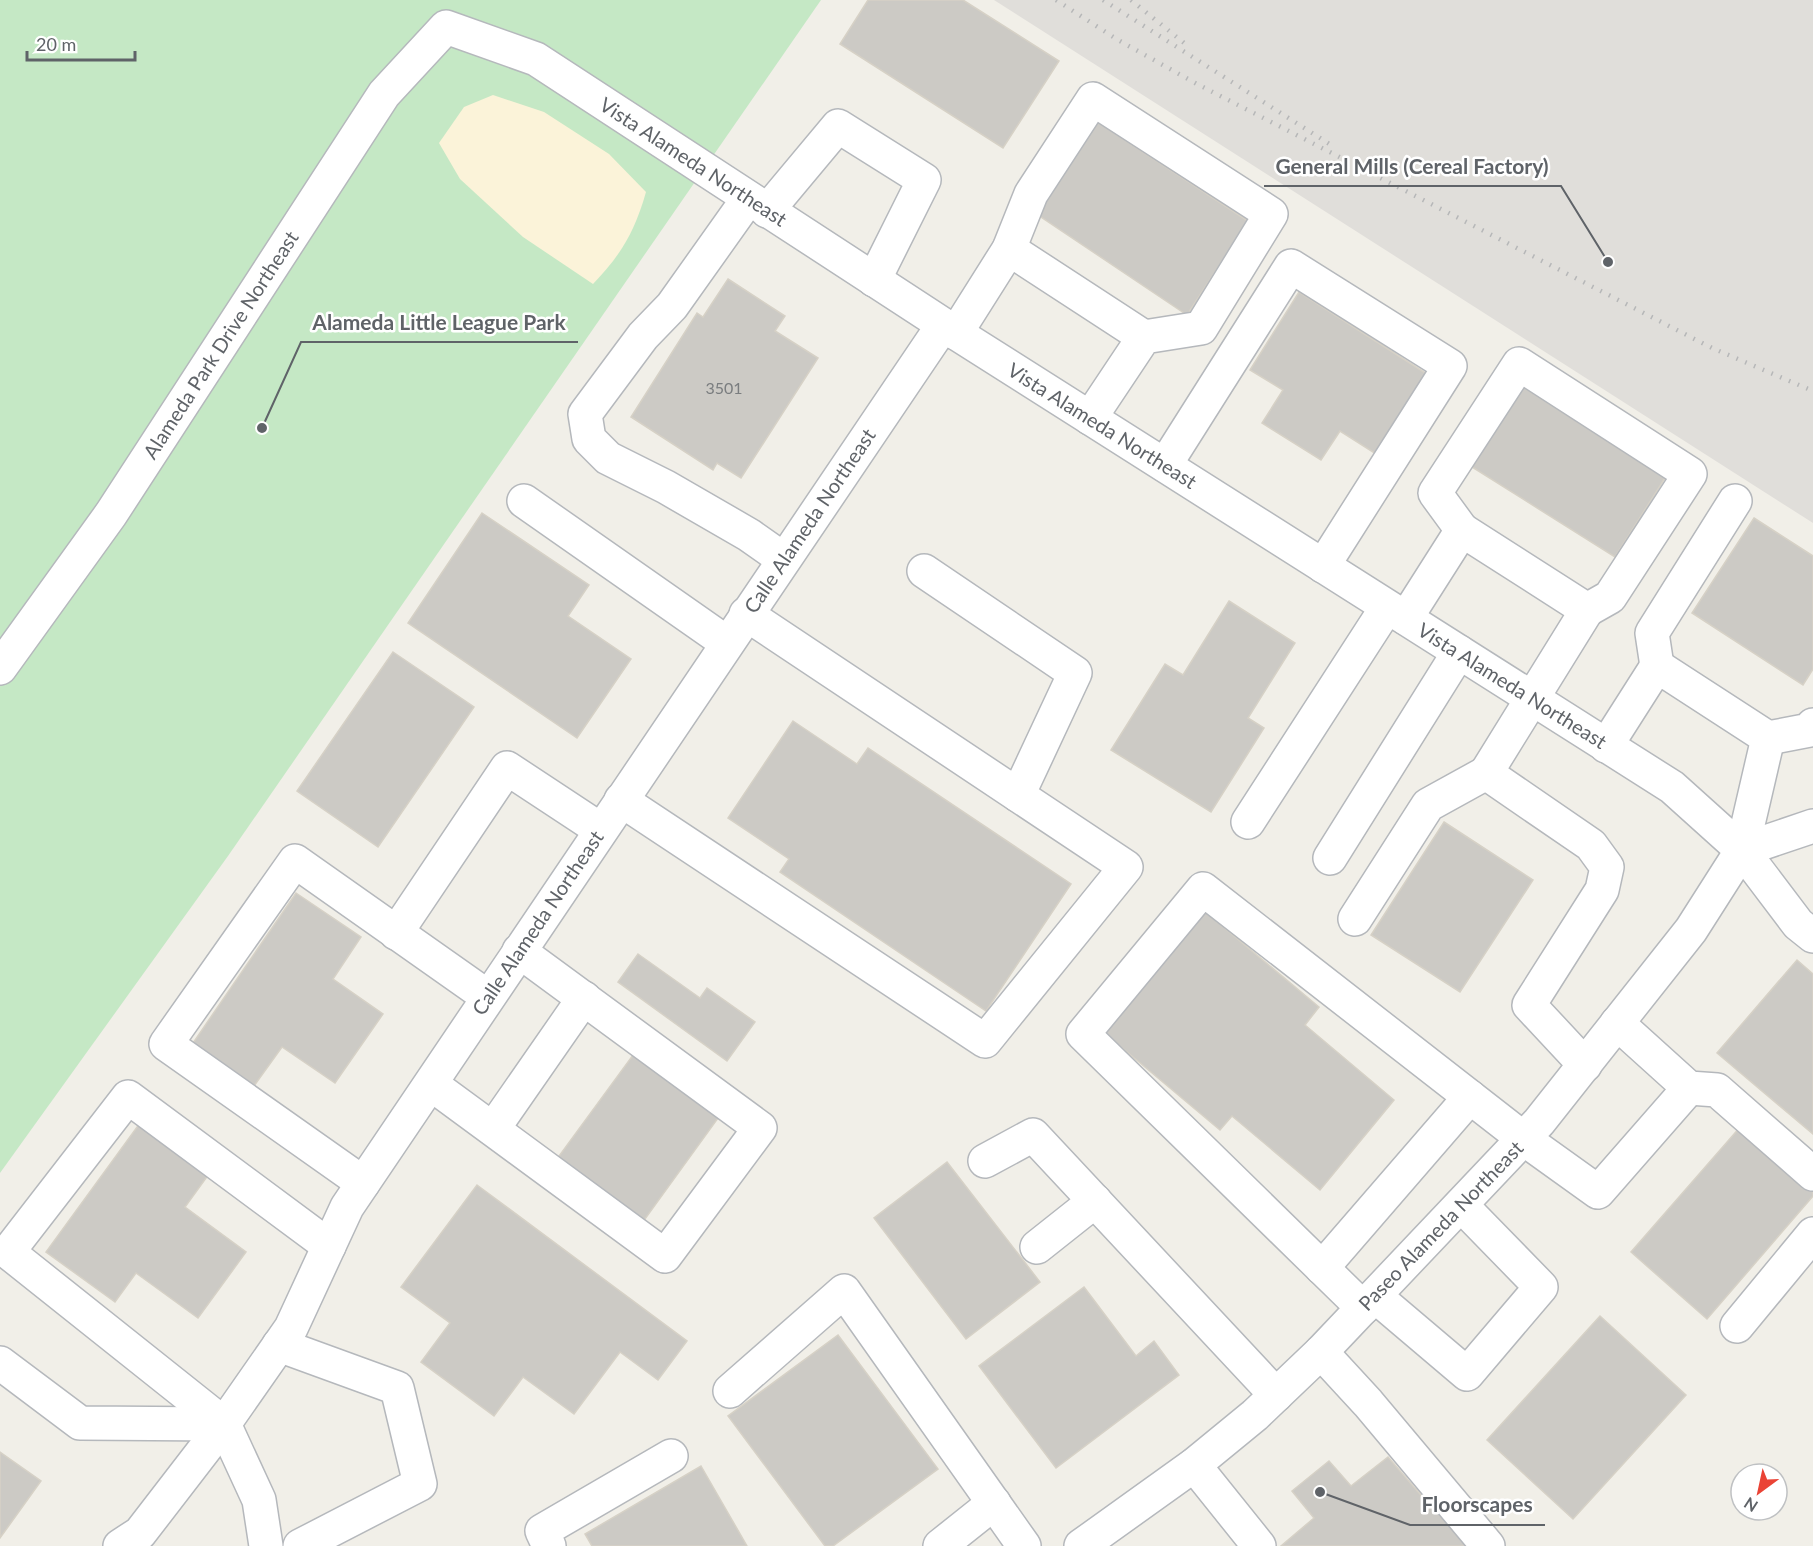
<svg xmlns="http://www.w3.org/2000/svg" width="1813" height="1546" viewBox="0 0 1813 1546" font-family="Lato,sans-serif">
<rect width="100%" height="100%" fill="#f1efe8"/>
<polygon fill="#e0deda" points="994,0 1813,0 1813,523"/>
<polygon fill="#c5e8c5" points="0,0 821,0 228,856 0,1173"/>
<path fill="#fbf3d9" d="M 493,95 L 544,112 L 609,154 L 646,192 C 635,231 621,255 593,284 L 523,237 L 460,179 L 439,143 L 464,107 Z"/>
<g fill="#cccac5" stroke="#d6d1c6" stroke-width="1.5">
<polygon points="868,0 963,0 1059,61 1003,148 840,44"/>
<polygon points="1096,121 1248,221 1187,315 1035,213"/>
<polygon points="728,279 785,316 775,331 818,358 741,478 717,463 713,470 631,417 697,313 703,317"/>
<polygon points="1299,292 1427,374 1376,454 1340,431 1321,460 1262,423 1283,390 1250,370"/>
<polygon points="1523,387 1665,478 1615,557 1472,467"/>
<polygon points="482,513 589,585 568,616 631,659 577,738 408,623"/>
<polygon points="1754,518 1813,556 1813,669 1803,685 1692,613"/>
<polygon points="1229,601 1295,643 1248,718 1264,728 1211,812 1111,750 1165,664 1183,675"/>
<polygon points="393,652 474,707 378,847 297,791"/>
<polygon points="793,721 857,764 868,748 1071,884 986,1011 780,872 789,859 728,818"/>
<polygon points="1444,822 1533,880 1460,992 1371,935"/>
<polygon points="296,893 361,937 333,979 383,1014 335,1083 282,1047 254,1086 193,1043"/>
<polygon points="1203,910 1319,1007 1305,1025 1394,1100 1320,1190 1232,1116 1220,1130 1102,1031"/>
<polygon points="638,954 700,998 707,988 755,1022 727,1061 618,982"/>
<polygon points="1797,960 1813,974 1813,1134 1717,1053"/>
<polygon points="636,1051 721,1114 637,1230 551,1167"/>
<polygon points="140,1123 209,1174 185,1207 246,1252 198,1318 136,1273 115,1302 46,1252"/>
<polygon points="1741,1126 1813,1188 1813,1196 1707,1319 1631,1252"/>
<polygon points="947,1162 1040,1282 966,1339 874,1218"/>
<polygon points="477,1185 687,1341 658,1380 620,1352 574,1414 523,1377 494,1416 421,1362 450,1323 401,1287"/>
<polygon points="1084,1287 1136,1356 1154,1341 1179,1375 1056,1468 979,1366"/>
<polygon points="1600,1316 1686,1395 1573,1519 1487,1440"/>
<polygon points="838,1335 938,1469 833,1546 825,1546 728,1416"/>
<polygon points="0,1452 41,1481 0,1538"/>
<polygon points="1388,1457 1432,1508 1435,1505 1469,1546 1281,1546 1314,1518 1292,1491 1329,1461 1351,1486"/>
<polygon points="701,1466 747,1546 592,1546 585,1534"/>
</g>
<g fill="none" stroke-linecap="round" stroke-linejoin="round">
<g stroke="#b5b8bc" stroke-width="36">
<g id="minor">
<polyline points="748,199 672,306 643,336 585,414 589,439 608,458 666,487 749,535 783,559"/>
<polyline points="767,211 838,126 924,180 874,280"/>
<polyline points="1009,249 1144,337"/>
<polyline points="956,333 1009,249 1031,194 1093,99 1271,214 1201,328 1144,337 1090,418"/>
<polyline points="1165,465 1291,266 1450,366 1323,566"/>
<polyline points="524,501 727,643"/>
<polyline points="1462,530 1435,493 1519,364 1690,474 1610,597 1587,610"/>
<polyline points="924,571 1075,673 1018,795"/>
<polyline points="1406,618 1462,530 1587,610 1486,773 1591,845 1607,867 1602,890 1529,1005 1585,1065"/>
<polyline points="1657,666 1652,633 1735,501"/>
<polyline points="0,668 111,514 384,94 446,27 536,59 956,333 1672,787 1742,850 1798,924 1813,936"/>
<polyline points="1768,738 1810,730 1813,725"/>
<polyline points="621,800 985,1041 1126,867 746,614"/>
<polyline points="1248,822 1387,607"/>
<polyline points="1742,850 1813,826"/>
<polyline points="1330,858 1459,652"/>
<polyline points="1355,919 1428,805 1486,773"/>
<polyline points="396,933 507,768 601,830"/>
<polyline points="1617,1023 1689,1088 1717,1090 1813,1174"/>
<polyline points="431,1084 665,1256 760,1128 519,951"/>
<polyline points="493,1129 584,998"/>
<polyline points="985,1161 1033,1135 1276,1395"/>
<polyline points="363,1183 166,1044 295,861 488,997"/>
<polyline points="1037,1247 1095,1201"/>
<polyline points="1322,1268 1470,1097"/>
<polyline points="1375,1296 1467,1374 1541,1287 1461,1205"/>
<polyline points="1363,1308 1083,1034 1203,889 1524,1139 1598,1192 1689,1088"/>
<polyline points="1737,1326 1813,1234"/>
<polyline points="279,1345 397,1388 420,1484 300,1546"/>
<polyline points="1321,1352 1368,1403 1488,1546"/>
<polyline points="0,1363 80,1423 224,1424"/>
<polyline points="730,1391 844,1291 1024,1546"/>
<polyline points="224,1424 8,1252 128,1097 329,1246"/>
<polyline points="1194,1465 1259,1546"/>
<polyline points="120,1546 140,1533 224,1424"/>
<polyline points="266,1546 259,1500 224,1424 291,1328 347,1207 943,325"/>
<polyline points="549,1546 542,1531 671,1456"/>
<polyline points="940,1546 994,1503"/>
<polyline points="1081,1546 1194,1465 1255,1415 1321,1352 1539,1122 1691,930 1742,850 1768,738 1657,666 1606,746"/>
</g>
</g>
<use href="#minor" stroke="#fff" stroke-width="33"/>
<g stroke="#b6b7b8" stroke-width="4.5" stroke-dasharray="1.5 8" stroke-linecap="butt">
<polyline points="1056,0 1118,40 1197,84 1712,348 1813,391"/>
<polyline points="1103,0 1331,145"/>
<polyline points="1131,0 1189,47"/>
</g>
</g>
<g text-anchor="middle" stroke-width="5" stroke-linejoin="round" paint-order="stroke">
<g font-size="16" fill="#7a7d7f">
<text x="724" y="394">3501</text>
</g>
<g font-size="20" fill="#5f6368" stroke="#fff">
<text transform="translate(693 162) rotate(33)" y="7">Vista Alameda Northeast</text>
<text transform="translate(221 345) rotate(-57)" y="7">Alameda Park Drive Northeast</text>
<text transform="translate(1102 426) rotate(32)" y="7">Vista Alameda Northeast</text>
<text transform="translate(810 521) rotate(-56)" y="7">Calle Alameda Northeast</text>
<text transform="translate(1512 686) rotate(32)" y="7">Vista Alameda Northeast</text>
<text transform="translate(538 923) rotate(-56)" y="7">Calle Alameda Northeast</text>
<text transform="translate(1441 1226) rotate(-46)" y="7">Paseo Alameda Northeast</text>
</g>
</g>
<path fill="none" stroke="#5f6368" stroke-width="2" d="M1608 262L1561 186H1264M262 428L301 342H578M1320 1492L1410 1525H1545"/>
<g fill="#5f6368" stroke="#fff" stroke-width="2">
<circle cx="1608" cy="262" r="6"/>
<circle cx="262" cy="428" r="6"/>
<circle cx="1320" cy="1492" r="6"/>
</g>
<g font-size="21" text-anchor="middle" font-weight="bold" fill="#5f6368" stroke="#fff" stroke-width="5" stroke-linejoin="round" paint-order="stroke">
<text x="1412" y="174">General Mills (Cereal Factory)</text>
<text x="439" y="330">Alameda Little League Park</text>
<text x="1477" y="1512">Floorscapes</text>
</g>
<g transform="translate(1759 1492) rotate(213)"><circle r="28" fill="#ffffff" stroke="#bfc1c3" stroke-width="1.5"/>
<path d="M0-4.5L10 22L0 15L-10 22Z" fill="#ea4335"/>
<text y="-9" font-size="16" font-weight="bold" text-anchor="middle" fill="#5f6368">N</text>
</g>
<path d="M27 51v9h108v-9" fill="none" stroke="#5f6368" stroke-width="3"/>
<text x="36" y="51" font-size="18" fill="#5f6368" stroke="#ffffff" stroke-width="4.5" paint-order="stroke">20 m</text>
</svg>
